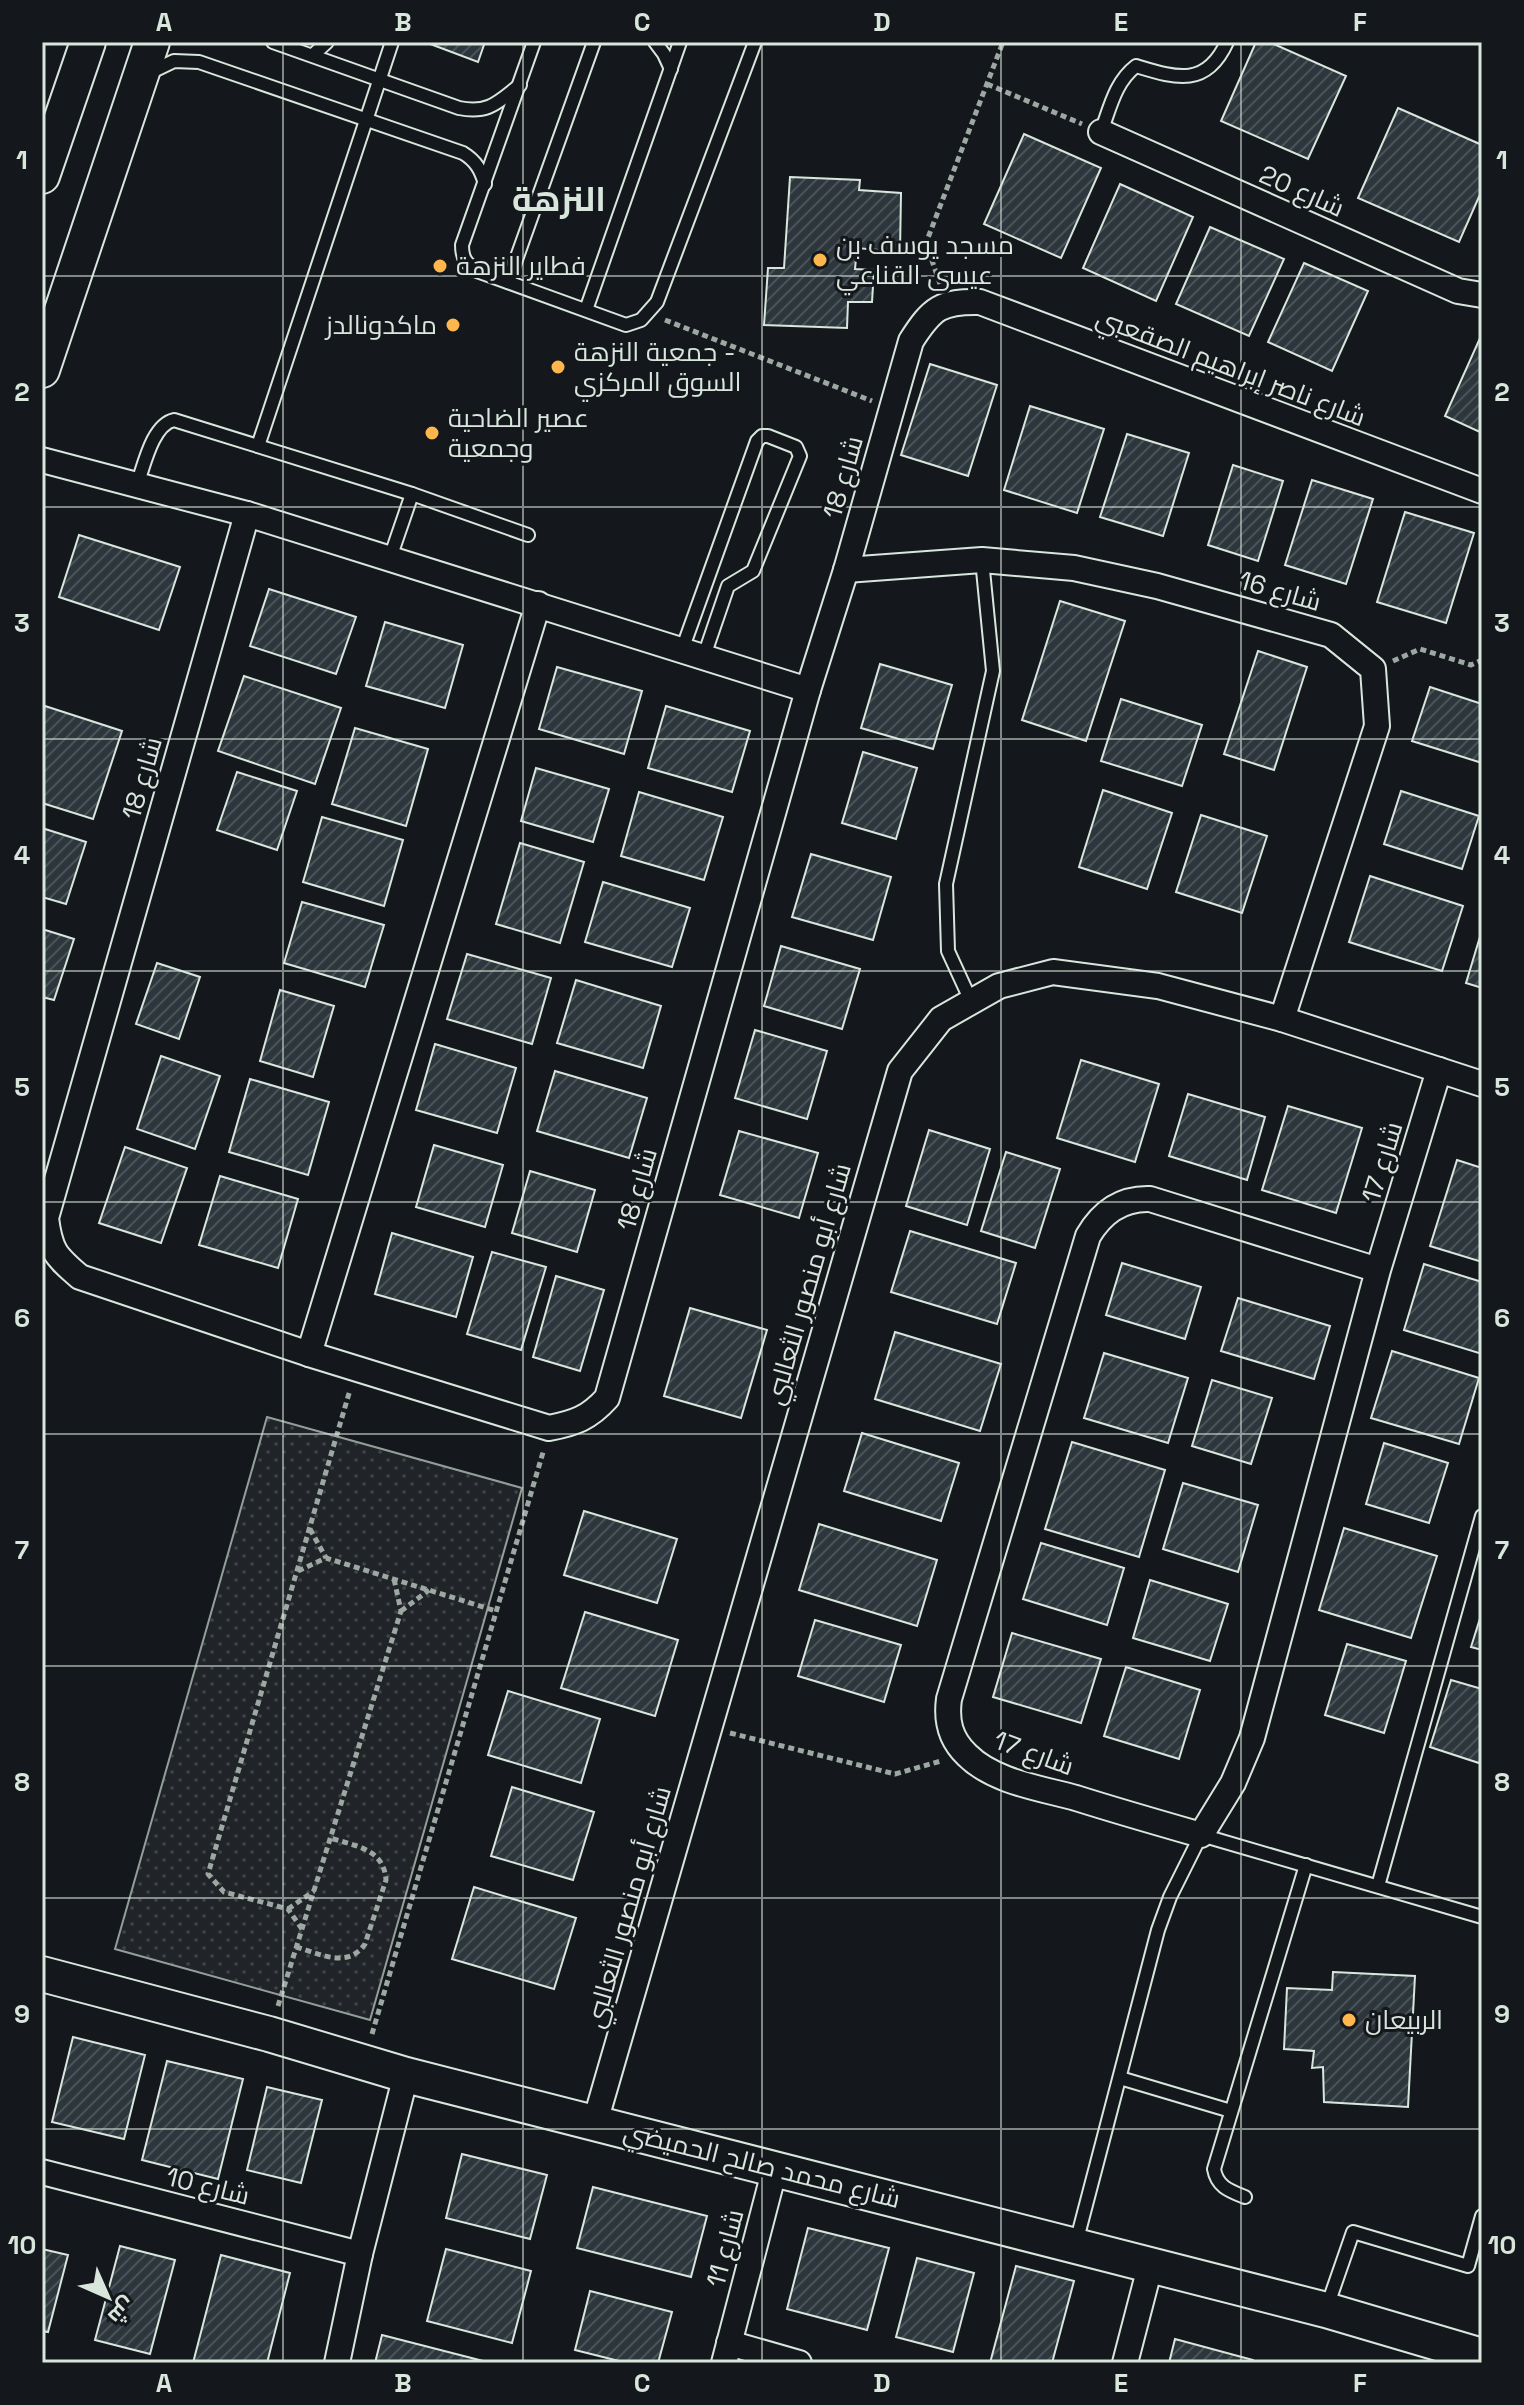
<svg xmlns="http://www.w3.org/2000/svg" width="1524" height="2405" viewBox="0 0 1524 2405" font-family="'Space Grotesk',Cairo,sans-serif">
<defs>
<pattern id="park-dots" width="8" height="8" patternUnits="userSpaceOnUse" patternTransform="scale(2)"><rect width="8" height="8" fill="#202428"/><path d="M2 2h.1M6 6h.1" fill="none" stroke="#404447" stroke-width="1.8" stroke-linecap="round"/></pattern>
<pattern id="building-hatch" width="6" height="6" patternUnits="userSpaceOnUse" patternTransform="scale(2)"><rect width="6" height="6" fill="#2c363c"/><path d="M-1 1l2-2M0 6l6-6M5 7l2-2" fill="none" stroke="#4a5358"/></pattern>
</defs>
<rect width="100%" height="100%" fill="#14181c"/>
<polygon fill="url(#park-dots)" stroke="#939e99" stroke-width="2" points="267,1417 522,1488 370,2020 115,1949"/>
<g fill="url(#building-hatch)" stroke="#d8e6dc" stroke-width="2">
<polygon points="425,42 485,42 478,62"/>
<polygon points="1256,42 1269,42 1346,76 1308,159 1221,121"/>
<polygon points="1398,108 1482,145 1482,190 1459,242 1358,198"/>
<polygon points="1024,134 1101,168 1061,258 984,224"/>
<polygon points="790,177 860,180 859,190 901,193 900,252 857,248 855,269 874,270 872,302 848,302 847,328 764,325 768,268 784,268"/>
<polygon points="1120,184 1193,217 1156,301 1083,268"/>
<polygon points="1210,227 1284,259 1249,336 1176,304"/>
<polygon points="1304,263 1368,291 1332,371 1268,342"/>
<polygon points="1480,338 1482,339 1482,433 1445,416"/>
<polygon points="930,364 997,385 968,476 901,455"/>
<polygon points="1030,406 1104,429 1077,513 1004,490"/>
<polygon points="1127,434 1189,453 1163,536 1100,517"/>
<polygon points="1233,465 1283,481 1258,561 1208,545"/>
<polygon points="1312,480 1373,499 1346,584 1285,565"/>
<polygon points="1405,512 1474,533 1446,623 1377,602"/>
<polygon points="79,535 180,567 159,630 59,597"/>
<polygon points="269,589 356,617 336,674 250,646"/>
<polygon points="1060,601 1125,621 1086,741 1022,720"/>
<polygon points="385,622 463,645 445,708 366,686"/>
<polygon points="1258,651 1307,667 1274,770 1224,754"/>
<polygon points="880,664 952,685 933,749 861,728"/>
<polygon points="557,667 642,691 624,754 539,729"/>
<polygon points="244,676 341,708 315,784 218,751"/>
<polygon points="1430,687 1482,704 1482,763 1412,741"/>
<polygon points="1121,699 1202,725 1182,786 1101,761"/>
<polygon points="45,706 122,731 93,819 42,803 42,715"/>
<polygon points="666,706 750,731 732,792 648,768"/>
<polygon points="355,728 428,749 406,826 332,804"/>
<polygon points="863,752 917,768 896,839 842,823"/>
<polygon points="536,768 609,789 593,842 521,821"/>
<polygon points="237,772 297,791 277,850 217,830"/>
<polygon points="1103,790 1172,813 1147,889 1079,867"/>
<polygon points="1401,791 1479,816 1462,869 1384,844"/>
<polygon points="639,792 723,817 704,880 621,856"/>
<polygon points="1201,815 1267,836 1242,913 1176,892"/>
<polygon points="322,817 403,840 384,906 303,882"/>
<polygon points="42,828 86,842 66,904 42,897"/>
<polygon points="520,843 584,862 560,943 496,924"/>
<polygon points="811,854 891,877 873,940 792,917"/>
<polygon points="1370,876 1463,906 1442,971 1349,942"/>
<polygon points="603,882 690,908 672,967 585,942"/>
<polygon points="302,902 384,925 365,987 284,963"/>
<polygon points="42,929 74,939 54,1000 42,997"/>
<polygon points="1482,930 1482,988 1466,983"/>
<polygon points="781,946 860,969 842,1029 764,1006"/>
<polygon points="467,954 551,978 532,1044 447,1019"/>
<polygon points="157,963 200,977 179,1039 136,1024"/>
<polygon points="576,980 661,1006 643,1068 557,1043"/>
<polygon points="280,990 334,1006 313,1077 260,1061"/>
<polygon points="755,1030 827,1051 807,1119 735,1098"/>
<polygon points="435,1044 516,1068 497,1133 416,1110"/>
<polygon points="161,1056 220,1076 195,1149 137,1129"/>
<polygon points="1081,1060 1159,1084 1135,1162 1057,1138"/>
<polygon points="555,1071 647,1098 629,1158 537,1131"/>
<polygon points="250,1079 329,1102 308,1175 229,1152"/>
<polygon points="1188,1094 1265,1117 1247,1180 1169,1156"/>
<polygon points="1288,1106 1362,1128 1336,1213 1262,1190"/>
<polygon points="929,1130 990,1149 967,1225 906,1206"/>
<polygon points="739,1131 818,1153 799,1218 720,1195"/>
<polygon points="434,1145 503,1165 485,1227 416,1207"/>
<polygon points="125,1147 187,1168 161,1243 99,1223"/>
<polygon points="1006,1152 1060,1169 1035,1248 981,1231"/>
<polygon points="1457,1160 1482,1168 1482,1262 1430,1246"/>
<polygon points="530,1171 595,1190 577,1252 512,1233"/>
<polygon points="220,1176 298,1199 278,1268 199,1245"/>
<polygon points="910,1231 1016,1263 997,1324 891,1292"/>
<polygon points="392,1233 473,1257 456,1317 375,1294"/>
<polygon points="492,1252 546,1267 521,1350 467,1334"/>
<polygon points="1122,1263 1201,1287 1185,1339 1106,1315"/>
<polygon points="1424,1264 1482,1282 1482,1354 1404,1330"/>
<polygon points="556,1276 604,1290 580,1371 533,1357"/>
<polygon points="1238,1298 1330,1326 1314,1379 1221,1351"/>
<polygon points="690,1308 767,1330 741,1418 664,1396"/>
<polygon points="895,1332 1001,1364 980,1431 875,1399"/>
<polygon points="1392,1351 1479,1378 1459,1444 1371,1418"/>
<polygon points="1104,1353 1188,1378 1168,1443 1084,1418"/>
<polygon points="1212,1380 1272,1398 1251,1464 1192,1446"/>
<polygon points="862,1433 959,1463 941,1521 844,1491"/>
<polygon points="1072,1442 1165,1470 1139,1557 1045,1529"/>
<polygon points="1384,1443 1448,1463 1429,1523 1366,1504"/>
<polygon points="1183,1483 1258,1505 1238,1572 1163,1549"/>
<polygon points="584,1511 677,1539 657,1603 564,1575"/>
<polygon points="819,1524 937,1560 917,1626 799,1590"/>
<polygon points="1344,1528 1437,1556 1411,1638 1319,1610"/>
<polygon points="1041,1543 1124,1568 1107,1625 1023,1599"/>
<polygon points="1150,1580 1228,1604 1210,1661 1133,1638"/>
<polygon points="585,1612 678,1640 655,1716 561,1688"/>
<polygon points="1482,1612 1482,1650 1471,1647"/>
<polygon points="815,1620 901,1645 884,1702 798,1676"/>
<polygon points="1012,1633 1101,1659 1081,1723 993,1697"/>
<polygon points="1347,1644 1406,1661 1384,1733 1325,1715"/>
<polygon points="1126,1667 1200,1690 1179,1759 1104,1736"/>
<polygon points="1451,1680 1482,1689 1482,1764 1430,1747"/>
<polygon points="508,1691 600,1719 581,1783 488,1755"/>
<polygon points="512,1787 594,1812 573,1880 491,1856"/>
<polygon points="474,1887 576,1918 554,1989 452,1959"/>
<polygon points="1333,1972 1415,1976 1408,2107 1324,2102 1323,2067 1312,2068 1314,2051 1284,2049 1287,1988 1332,1990"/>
<polygon points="73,2037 145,2055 124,2139 52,2122"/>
<polygon points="167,2061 243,2079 218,2179 142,2160"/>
<polygon points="267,2087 322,2100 301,2183 247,2170"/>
<polygon points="462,2154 547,2175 530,2239 446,2218"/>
<polygon points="593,2187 707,2216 691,2277 577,2248"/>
<polygon points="808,2228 889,2248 867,2330 787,2309"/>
<polygon points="120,2246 175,2260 150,2354 95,2340"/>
<polygon points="42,2249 68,2255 48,2332 42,2331"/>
<polygon points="446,2249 531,2271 512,2343 427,2321"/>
<polygon points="221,2255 290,2273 267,2363 193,2363"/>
<polygon points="917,2258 974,2273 953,2352 896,2337"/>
<polygon points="1016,2266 1074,2281 1052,2363 990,2363"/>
<polygon points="590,2291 672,2312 658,2363 627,2363 575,2350"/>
<polygon points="382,2335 491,2363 375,2363"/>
<polygon points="1175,2339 1253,2360 1253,2363 1169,2363"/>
</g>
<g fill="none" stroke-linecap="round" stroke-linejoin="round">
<g stroke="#d8e6dc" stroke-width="16">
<g id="lane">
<path d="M 273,42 L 459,108 C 489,114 498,102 520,85"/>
<path d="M 534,42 L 462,245 C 462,259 466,263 477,271 L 626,325 L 641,320 L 657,302 L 755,42"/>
<polyline points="655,42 664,54 671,69"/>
<polyline points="313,55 327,42"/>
<path d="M 149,73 L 174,61 L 199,62 L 463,153 C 476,161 481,170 485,184"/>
<path d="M 1101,132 C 1110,108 1115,82 1136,66 C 1176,78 1206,88 1227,42"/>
<polyline points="508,282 594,42"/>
<polyline points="586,310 680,42"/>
<polyline points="258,446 392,42"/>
<path d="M 137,485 C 144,466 152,425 174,420 L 412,494 L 528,535"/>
<polyline points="390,558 412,494"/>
<polyline points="682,650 757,441 762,436 768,436 796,447 800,456 753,571 728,586 704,656"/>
<polyline points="971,1001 948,951 946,884 993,671 982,560"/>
<polyline points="1378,1886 1482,1516"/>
<polyline points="1120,2078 1231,2111"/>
<path d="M 1245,2197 C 1230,2191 1217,2187 1214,2169 L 1306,1865"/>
<polyline points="1076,2243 1158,1930 1170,1897 1201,1835 1482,1917"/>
<polyline points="1327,2307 1353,2232 1468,2266 1482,2216"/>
</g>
</g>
<g stroke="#d8e6dc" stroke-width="28">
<g id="street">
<polyline points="1101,132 1458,291 1482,295"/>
<polyline points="42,460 247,514 808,690"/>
<path d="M 247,514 L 46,1218 C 50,1250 55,1256 80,1277 L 309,1354 L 549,1428 C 575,1423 589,1418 607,1398 L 808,690 L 846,570 L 911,341 C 932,308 941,301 980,302 L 1482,491"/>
<polyline points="846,570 982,560 1074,568 1157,586 1331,635 1373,669 1377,726 1282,1019"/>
<path d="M 1378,1270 L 1150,1199 C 1122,1198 1102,1212 1088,1236 L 949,1699 C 946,1721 950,1739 967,1755 C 994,1782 1040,1788 1076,1798 C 1117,1811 1159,1823 1201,1835 L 1233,1783 L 1252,1738 L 1378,1270 L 1439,1070"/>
<polyline points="309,1354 538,604"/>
<polyline points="595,2122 900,1071 941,1019 999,986 1053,972 1158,986 1282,1019 1482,1084"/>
<polyline points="42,2172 360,2254"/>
<polyline points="729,2343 799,2363"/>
<polyline points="337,2363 360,2254 406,2075"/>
<polyline points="724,2363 775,2168"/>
<polyline points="1125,2363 1150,2267"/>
</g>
</g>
<g stroke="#d8e6dc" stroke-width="38">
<g id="secondary">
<polyline points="42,176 88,42"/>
<polyline points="42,370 152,42"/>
<polyline points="42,1974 269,2034 406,2075 1326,2310 1482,2356"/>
</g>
</g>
<g stroke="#9da8a2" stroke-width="5" stroke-dasharray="6 4" stroke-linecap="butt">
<polyline points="987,84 1082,124"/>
<polyline points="940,284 926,243 1003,42"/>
<polyline points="665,320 872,401"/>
<polyline points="1393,661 1420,649 1471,665 1482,660"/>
<polyline points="310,1529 326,1558"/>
<polyline points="298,1571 326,1558 496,1611"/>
<polyline points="401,1611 429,1590"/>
<polyline points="730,1733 895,1774 941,1761"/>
<polyline points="288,1909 314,1891"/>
<polyline points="302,1929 288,1909 224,1892 208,1874 350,1390"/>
<path d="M 296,1947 C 320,1954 348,1969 365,1944 L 386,1880 C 384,1849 356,1846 330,1838"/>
<polyline points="278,2006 401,1611 394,1579"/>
<polyline points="372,2034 544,1449"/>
</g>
<use href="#lane" stroke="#14181c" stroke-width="12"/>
<use href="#street" stroke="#14181c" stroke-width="24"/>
<use href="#secondary" stroke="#14181c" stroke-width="34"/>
</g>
<path fill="none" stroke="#d8e6dc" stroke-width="2" stroke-opacity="0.55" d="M 283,42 L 283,2363M 523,42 L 523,2363M 762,42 L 762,2363M 1001,42 L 1001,2363M 1241,42 L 1241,2363M 42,276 L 1482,276M 42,507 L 1482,507M 42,739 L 1482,739M 42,971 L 1482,971M 42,1202 L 1482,1202M 42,1434 L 1482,1434M 42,1666 L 1482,1666M 42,1898 L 1482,1898M 42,2129 L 1482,2129"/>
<g fill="#ffb74d" stroke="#14181c" stroke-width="3">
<circle cx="820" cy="260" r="8"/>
<circle cx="440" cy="266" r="8"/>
<circle cx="453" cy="325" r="8"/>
<circle cx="558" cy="367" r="8"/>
<circle cx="432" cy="433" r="8"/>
<circle cx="1349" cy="2020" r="8"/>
</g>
<g text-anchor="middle" stroke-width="6" stroke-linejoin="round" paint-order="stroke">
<g font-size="26" fill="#d8e6dc" stroke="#14181c">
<text transform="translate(1302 191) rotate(24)" y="9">شارع 20</text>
<text transform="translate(1231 367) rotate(21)" y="9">شارع ناصر إبراهيم الصقعبي</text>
<text transform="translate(843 477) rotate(-74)" y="9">شارع 18</text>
<text transform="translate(1280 591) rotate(16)" y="9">شارع 16</text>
<text transform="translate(142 778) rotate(-74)" y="9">شارع 18</text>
<text transform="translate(1382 1162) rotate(-73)" y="9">شارع 17</text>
<text transform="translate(637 1189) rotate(-74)" y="9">شارع 18</text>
<text transform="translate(808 1284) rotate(-74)" y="9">شارع أبو منصور الثعالبي</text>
<text transform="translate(1034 1753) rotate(20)" y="9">شارع 17</text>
<text transform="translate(628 1907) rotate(-74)" y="9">شارع أبو منصور الثعالبي</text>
<text transform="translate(762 2165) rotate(14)" y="9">شارع محمد صالح الحميضي</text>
<text transform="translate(208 2186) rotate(14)" y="9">شارع 10</text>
<text transform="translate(725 2248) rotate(-75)" y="9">شارع 11</text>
</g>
<g font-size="26" fill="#d8e6dc" stroke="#14181c" text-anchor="start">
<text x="836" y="254">مسجد يوسف بن<tspan x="836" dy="30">عيسى القناعي</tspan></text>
<text x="456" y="275">فطاير النزهة</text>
<text x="437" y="334" text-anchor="end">ماكدونالدز</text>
<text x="574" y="361">جمعية النزهة -<tspan x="574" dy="30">السوق المركزي</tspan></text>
<text x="448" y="427">عصير الضاحية<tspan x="448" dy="30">وجمعية</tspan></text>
<text x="1365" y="2029">الربيعان</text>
</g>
<g font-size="34" font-weight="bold" fill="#d8e6dc" stroke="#14181c">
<text x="559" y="211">النزهة</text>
</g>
</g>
<rect width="1524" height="2405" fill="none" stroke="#14181c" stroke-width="88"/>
<g transform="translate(108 2297) rotate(135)" stroke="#14181c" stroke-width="6" paint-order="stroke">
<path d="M0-6L14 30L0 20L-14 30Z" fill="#d8e6dc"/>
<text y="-12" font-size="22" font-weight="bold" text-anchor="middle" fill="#d8e6dc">ش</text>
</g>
<rect x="44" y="44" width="1436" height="2317" fill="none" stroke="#d8e6dc" stroke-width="3"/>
<g font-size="26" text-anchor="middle" font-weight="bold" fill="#d8e6dc">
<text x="164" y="31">A</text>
<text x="403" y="31">B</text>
<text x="642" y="31">C</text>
<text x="882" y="31">D</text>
<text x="1121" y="31">E</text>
<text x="1360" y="31">F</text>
<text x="22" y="169">1</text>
<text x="1502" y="169">1</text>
<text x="22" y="401">2</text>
<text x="1502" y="401">2</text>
<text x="22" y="632">3</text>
<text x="1502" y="632">3</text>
<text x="22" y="864">4</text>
<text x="1502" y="864">4</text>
<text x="22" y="1096">5</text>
<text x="1502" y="1096">5</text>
<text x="22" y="1327">6</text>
<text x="1502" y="1327">6</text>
<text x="22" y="1559">7</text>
<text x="1502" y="1559">7</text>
<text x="22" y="1791">8</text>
<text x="1502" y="1791">8</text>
<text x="22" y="2023">9</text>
<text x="1502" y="2023">9</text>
<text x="22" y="2254">10</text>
<text x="1502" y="2254">10</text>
<text x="164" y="2392">A</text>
<text x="403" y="2392">B</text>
<text x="642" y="2392">C</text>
<text x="882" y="2392">D</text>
<text x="1121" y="2392">E</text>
<text x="1360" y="2392">F</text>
</g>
</svg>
